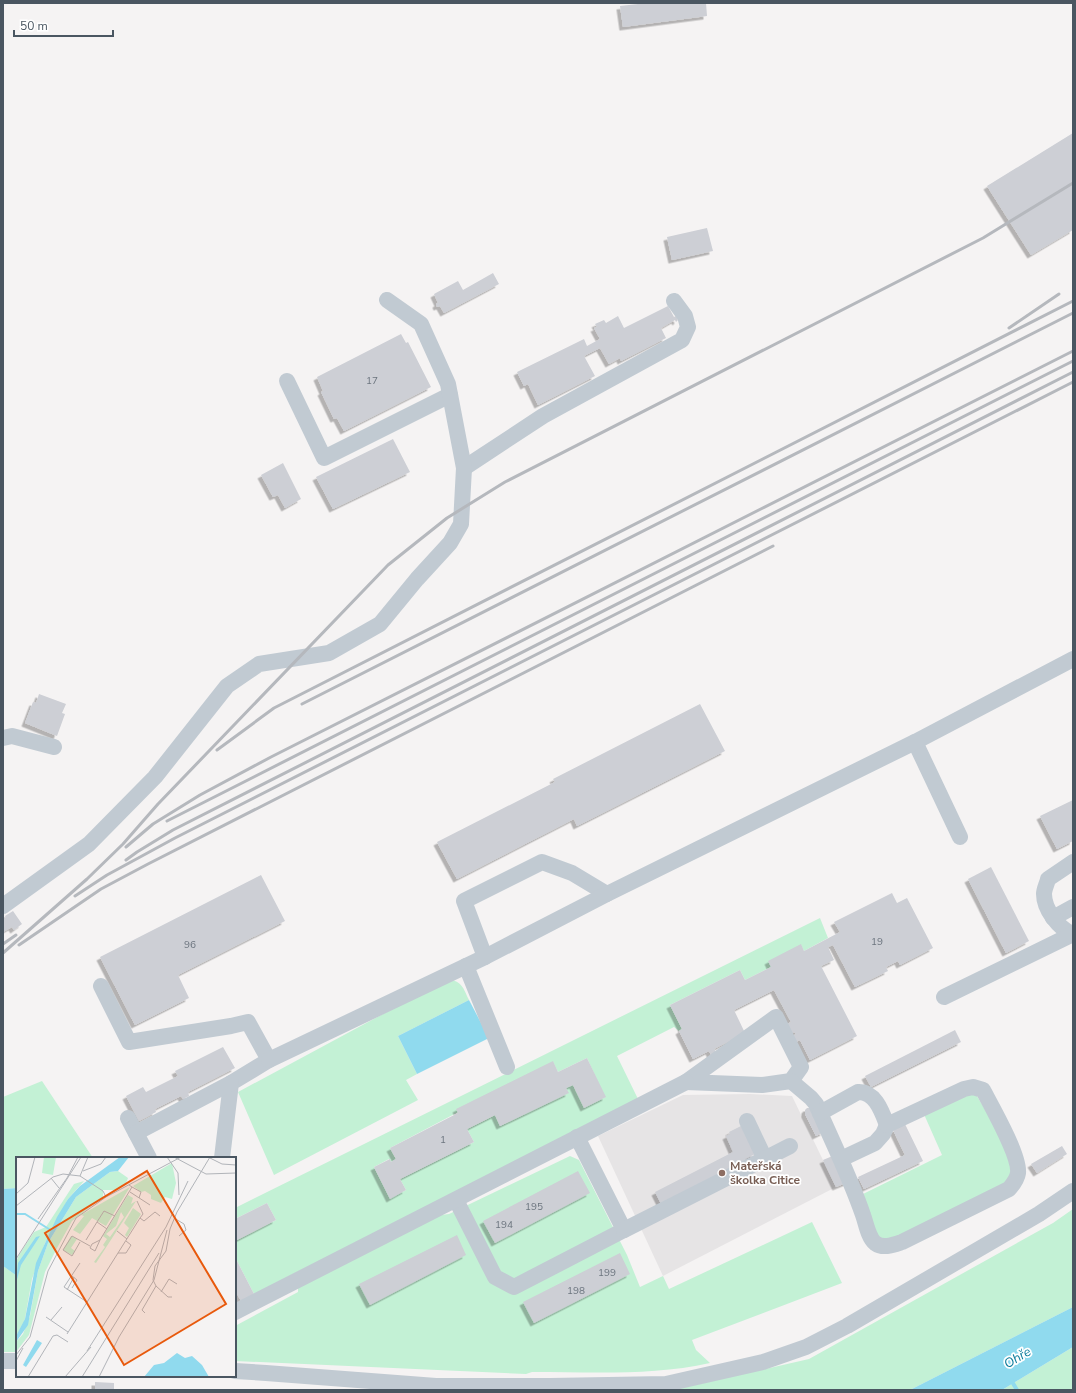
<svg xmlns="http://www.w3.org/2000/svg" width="1076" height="1393" viewBox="0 0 1076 1393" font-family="'Nunito Sans',sans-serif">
<defs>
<filter id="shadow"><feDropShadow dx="-3.5" dy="3.5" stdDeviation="0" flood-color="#0004"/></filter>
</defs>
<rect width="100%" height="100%" fill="#f5f3f3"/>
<polygon fill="#e6e4e5" points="750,1094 792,1096 836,1187 663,1276 598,1136 683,1095"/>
<g fill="#c3f1d5" fill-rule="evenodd">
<path d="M 820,918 L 828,938 L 804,951 L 801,945 L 771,967 L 745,980 L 740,970 L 670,1005 L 682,1029 L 679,1031 L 674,1027 L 617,1056 L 638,1099 L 254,1294 L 235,1257 L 235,1241 L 276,1220 L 267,1203 L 235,1219 L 235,1208 ZM 587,1058 L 605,1097 L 584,1107 L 573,1085 L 566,1088 L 568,1093 L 500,1126 L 495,1115 L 467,1129 L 474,1142 L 400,1179 L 406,1190 L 390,1198 L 374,1167 L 389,1159 L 391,1162 L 396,1159 L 390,1148 L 553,1062 L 558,1072 Z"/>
<path d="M 448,979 C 463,982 463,988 469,1000 L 398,1036 L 417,1074 L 406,1080 L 418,1100 L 274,1175 L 238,1092 Z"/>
<polygon points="42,1081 93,1158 17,1158 17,1188 3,1189 3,1097"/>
<polygon points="974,1091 1013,1157 1013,1179 892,1244 878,1241 863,1194 942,1155 923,1112"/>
<path d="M 570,1156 L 579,1160 L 627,1255 L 640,1287 L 663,1276 L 669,1289 L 812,1222 L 842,1283 L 692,1340 L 696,1350 L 710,1363 C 652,1376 591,1372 532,1372 L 526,1374 L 235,1361 L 235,1326 L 298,1292 L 298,1287 L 441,1215 L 449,1214 Z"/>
<polygon points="1073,1209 1073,1307 910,1390 672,1390 809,1359 1053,1223"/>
<polygon points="3,1266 17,1276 17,1352 3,1352"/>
<polygon points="1073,1347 1073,1390 1002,1390"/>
</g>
<g fill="#90daee">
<polygon points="469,1000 489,1038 417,1074 398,1036"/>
<polygon points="17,1188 17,1276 3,1266 3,1189"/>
<polygon points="1073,1307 1073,1347 1002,1390 910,1390"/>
</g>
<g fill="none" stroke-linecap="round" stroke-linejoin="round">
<polyline stroke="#90daee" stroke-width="4" points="1011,1380 1017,1390"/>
</g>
<g fill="#cdcfd5" filter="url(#shadow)">
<polygon points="647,3 706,3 707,16 623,27 620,6"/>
<polygon points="1073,133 1073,230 1031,255 987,186"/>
<polygon points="707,228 713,251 672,260 667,237"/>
<polygon points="493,273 499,284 444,313 440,306 437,307 436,304 438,303 434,294 458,281 463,290"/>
<polygon points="668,306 674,317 676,316 678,320 676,322 675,320 661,328 666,338 621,361 620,358 609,364 600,348 584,356 595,376 538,405 528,384 524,386 517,372 584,339 587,346 600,339 594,328 597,327 595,324 604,320 606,323 618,316 624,328"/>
<polygon points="401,334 406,343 408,342 431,387 344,431 337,418 334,419 321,392 323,391 317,377"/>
<polygon points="393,439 410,472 333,509 316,477"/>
<polygon points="283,463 301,499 285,508 278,495 273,497 261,475"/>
<polygon points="39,694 66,704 62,713 65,714 57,736 25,723 33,702 36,703"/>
<polygon points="700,704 725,751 577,826 574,819 457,879 437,842 555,782 553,779"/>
<polygon points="1073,800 1073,841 1057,849 1040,816"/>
<polygon points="991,867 1029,941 1006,953 968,879"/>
<polygon points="261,875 285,921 178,975 189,998 135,1025 100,957"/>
<polygon points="892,893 897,903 907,898 933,948 900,965 898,961 886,967 888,971 855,987 833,945 828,947 834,960 821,966 857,1036 810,1060 800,1040 796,1042 793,1036 796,1034 794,1032 792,1033 787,1024 791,1022 774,990 734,1010 745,1033 714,1049 716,1052 711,1055 709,1051 693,1059 679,1031 682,1029 670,1005 740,970 745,980 771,967 768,961 801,944 804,951 840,932 834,922"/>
<polygon points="13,911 22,924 14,930 12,927 3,932 3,920 6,918 5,916"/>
<polygon points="955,1030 961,1042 871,1087 865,1076"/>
<polygon points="223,1047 235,1068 188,1092 189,1096 183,1099 181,1096 155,1109 156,1112 139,1121 126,1096 143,1087 146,1092 178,1076 175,1071"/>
<polygon points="587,1058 606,1097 584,1108 573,1085 566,1088 569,1093 500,1126 495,1115 467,1129 474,1142 400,1179 406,1190 390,1199 374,1167 390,1159 391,1162 396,1159 390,1148 458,1113 456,1109 553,1061 558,1072"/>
<polygon points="807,1108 811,1108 824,1132 816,1136 805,1114 805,1110"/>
<polygon points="905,1124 923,1161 864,1189 858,1177 905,1155 893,1130"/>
<polygon points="741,1126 755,1154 745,1159 748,1164 663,1208 655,1192 733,1152 726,1136 730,1134 729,1132"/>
<polygon points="1062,1146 1067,1154 1037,1173 1031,1164"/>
<polygon points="835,1155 848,1182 836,1187 823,1160"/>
<polygon points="578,1171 590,1193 495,1243 483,1221"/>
<polygon points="267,1203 276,1220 235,1241 235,1219"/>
<polygon points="457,1235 466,1255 370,1305 359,1284"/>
<polygon points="620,1253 630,1274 534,1323 523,1302"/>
<polygon points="235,1257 254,1294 241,1301 235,1290"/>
<polygon points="95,1382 114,1383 114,1390 95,1390"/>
</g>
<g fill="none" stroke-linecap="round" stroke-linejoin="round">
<g stroke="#c1cad2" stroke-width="16">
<polyline points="287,381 324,458 450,395"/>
<polyline points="464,468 543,416 682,340 688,327 685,316 674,301"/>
<polyline points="3,738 12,736 54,747"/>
<polyline points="915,742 960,837"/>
<polyline points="3,906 89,844 155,777 227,686 259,664 329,653 380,624 417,579 450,543 461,524 464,468 448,384 421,324 387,300"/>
<polyline points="1053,918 1073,907"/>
<path d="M 1072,934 C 1059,928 1044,910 1044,894 C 1044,889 1047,884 1048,879 L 1073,862"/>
<polyline points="485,957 464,901 542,862 572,873 607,894"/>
<polyline points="466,966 507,1067"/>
<polyline points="101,986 129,1042 231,1026 248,1022 269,1060 231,1083 222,1158"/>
<polyline points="944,997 1073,934"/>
<polygon points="776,1017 801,1067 791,1081 762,1085 686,1082"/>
<polyline points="269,1060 485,957 607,894 915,742 1073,659"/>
<path d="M 791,1081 L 811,1098 L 816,1104 C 832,1141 850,1177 863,1215 C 866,1223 868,1237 875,1243 C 883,1249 893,1245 902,1242 L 1009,1189 C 1013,1184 1017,1180 1018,1173 C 1020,1156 992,1107 983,1090 L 973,1087 L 964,1089 L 887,1125 L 883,1134 L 875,1143 L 841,1159"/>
<path d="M 820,1113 L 858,1092 C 875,1091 882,1112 887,1125"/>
<polyline points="128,1118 149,1158"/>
<polyline points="747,1121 765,1159"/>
<polyline points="136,1133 231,1083"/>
<polyline points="456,1200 495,1277 514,1287 624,1230 577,1137"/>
<polyline points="624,1230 790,1146"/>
<polyline points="235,1312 686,1082"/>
<polyline points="3,1361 17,1361"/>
<polyline points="235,1371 266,1373 436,1386 550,1386 666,1384 763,1362 806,1347 847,1326 1039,1214 1073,1191"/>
</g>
<g stroke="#b5b8bd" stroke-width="3">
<polyline points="1009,328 1059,294"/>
<polyline points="302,704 1073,313"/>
<polyline points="217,750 274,708 1073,301"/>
<polyline points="167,821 1073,361"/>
<polyline points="126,847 153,824 200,795 271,757 1073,351"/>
<polyline points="126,860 137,852 173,830 1073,372"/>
<polyline points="75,896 107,875 175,838 1073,382"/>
<polyline points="3,944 16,935"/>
<polyline points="19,945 101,889 148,864 773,546"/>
<polyline points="3,953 87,879 123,844 158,804 388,565 447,518 505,482 983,238 1073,183"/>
</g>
</g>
<circle fill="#8d6e63" stroke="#fff" stroke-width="1.5" cx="722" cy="1173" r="4"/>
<g text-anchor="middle" stroke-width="3.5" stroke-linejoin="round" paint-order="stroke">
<g font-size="10" fill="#6b747e">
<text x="372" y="384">17</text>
<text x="877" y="945">19</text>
<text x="190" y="948">96</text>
<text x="443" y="1143">1</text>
<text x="534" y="1210">195</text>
<text x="504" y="1228">194</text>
<text x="607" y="1276">199</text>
<text x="576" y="1294">198</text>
</g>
<g font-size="12" font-weight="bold" fill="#785e54" stroke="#fff" text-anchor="start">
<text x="730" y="1170">Mateřská<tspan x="730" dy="14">školka Citice</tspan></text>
</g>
<g font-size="13" font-style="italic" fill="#0c7c9b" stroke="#fff">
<text transform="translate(1017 1357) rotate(-31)" y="5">Ohře</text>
</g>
</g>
<g transform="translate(16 1157)">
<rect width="220" height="220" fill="#f5f3f3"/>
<path d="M 28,0 L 40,0 L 37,18 L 26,16 ZM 156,6 L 160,26 L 156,42 L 149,40 L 145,46 L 135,42 L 135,38 L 129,34 L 125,35 L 117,29 ZM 102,14 L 112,21 L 110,26 L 100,33 L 87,33 L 87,40 L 56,64 L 41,91 L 29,115 L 13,178 L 0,195 L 0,185 L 7,177 L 14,159 L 22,114 L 32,86 L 60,40 L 94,15 ZM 68,24 L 52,42 L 29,86 L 16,122 L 8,167 L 0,179 L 0,105 L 3,98 L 18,75 L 30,70 L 58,27 ZM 114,30 L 90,69 L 76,61 L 64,77 L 57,73 L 68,59 L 65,58 ZM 112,38 L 117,41 L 115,47 L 120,44 L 80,106 L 78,105 L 89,90 L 87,88 L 91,82 L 87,79 ZM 105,55 L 108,60 L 94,80 L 90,77 L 100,69 ZM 117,51 L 125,57 L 111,80 L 109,78 L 113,71 L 108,66 ZM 55,79 L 61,82 L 55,91 L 59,94 L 56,98 L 47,93 Z" fill="#c3f1d5" fill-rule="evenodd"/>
<path d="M 104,0 L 113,0 L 102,14 L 94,15 L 60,40 L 32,86 L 22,114 L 12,168 L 0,185 L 0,179 L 9,162 L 20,106 L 41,60 L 52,42 L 64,29 ZM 24,79 L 5,108 L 0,126 L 2,106 L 20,80 ZM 21,183 L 26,186 L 10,210 L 7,208 ZM 161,196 L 169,201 L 176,199 L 186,208 L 193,220 L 128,220 L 138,208 L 148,206 Z" fill="#90daee"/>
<path fill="none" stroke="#90daee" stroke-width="2" d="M 0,57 L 9,57 L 36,74"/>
<path fill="none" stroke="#b1b4b9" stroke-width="1" d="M 151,0 L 162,16 L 163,38M 158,0 L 190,17 L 220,16M 192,0 L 206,7 L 220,8M 67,14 L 85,7 L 90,0M 64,19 L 72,0M 35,21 L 43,31M 116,30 L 125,35 L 123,41M 114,35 L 134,48M 0,37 L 12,26 L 19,0M 121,44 L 127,57 L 124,61 L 128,64 L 139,55 L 144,59M 0,49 L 37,20 L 47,17 L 64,19 L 87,34 L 90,40M 158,61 L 168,67 L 170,73 L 163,79M 22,62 L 51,21 L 62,0M 91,72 L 81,65 L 88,54 L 99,59M 101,74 L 111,82M 70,83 L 81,65M 84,83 L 116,30 L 113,28M 84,83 L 79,94 L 74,91 L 76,87 ZM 64,85 L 56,99 L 47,93 L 56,79 L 74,89M 102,96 L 110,96 L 115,88 L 110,84M 0,102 L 65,0M 64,106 L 48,130 L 71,145M 56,119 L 61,123 L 56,131M 51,133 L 58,120M 145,135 L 153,122 L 161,127M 156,140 L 152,140 L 140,129 L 137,123 L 139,109 L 150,94 L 154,72 L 161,55 L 194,0M 129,156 L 126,153 L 140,129M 30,160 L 52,175M 35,163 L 46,150M 51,177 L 124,61M 71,194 L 150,70 L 172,24M 0,198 L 14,180 L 32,114 L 60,61 L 90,40 L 165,0M 0,204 L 7,191M 12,220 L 37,179 L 41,178 L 52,185M 49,220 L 75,190M 66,220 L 143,96M 83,220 L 103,180 L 138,123 L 151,73"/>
<path fill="#e8590c" fill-opacity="0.15" stroke="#e8590c" stroke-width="2" d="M 131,14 L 210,147 L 108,208 L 29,76 Z"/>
<rect width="220" height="220" fill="none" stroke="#4a5661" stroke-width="2"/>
</g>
<rect width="1076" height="1393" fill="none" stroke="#4a5661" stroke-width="8"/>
<path d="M14 30v6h99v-6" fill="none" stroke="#4a5661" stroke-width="2"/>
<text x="20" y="30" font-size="12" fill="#4a5661" stroke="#ffffff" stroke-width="3" paint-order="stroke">50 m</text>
</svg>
